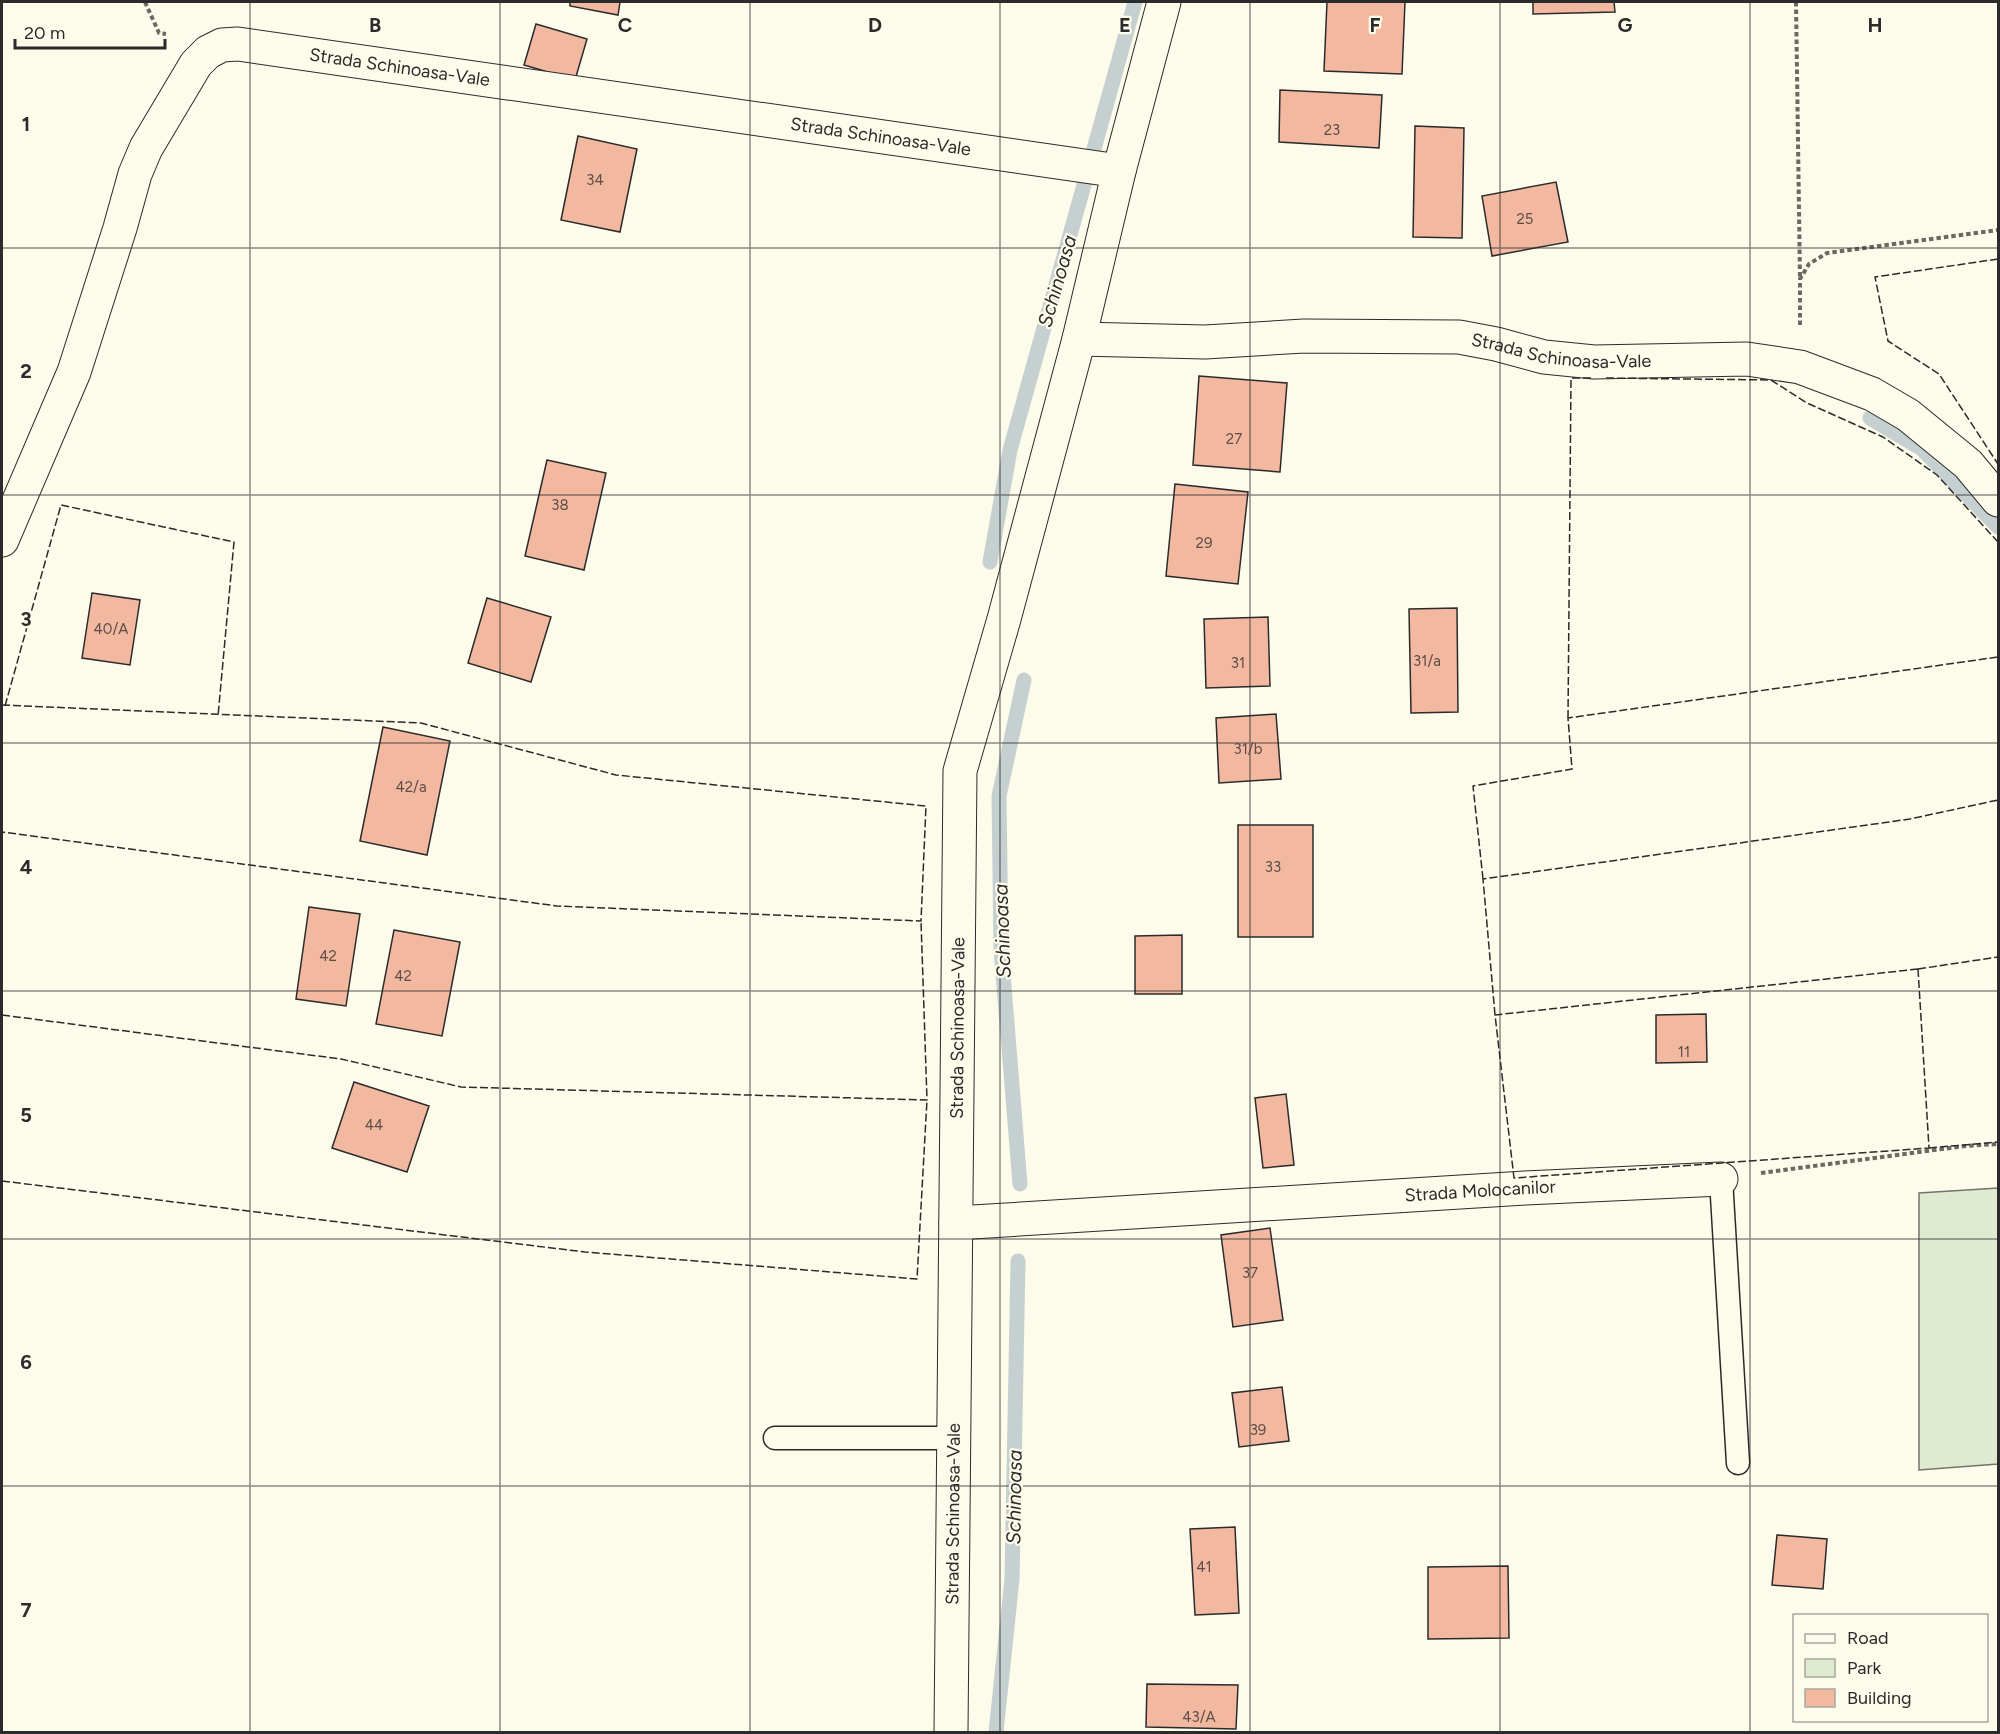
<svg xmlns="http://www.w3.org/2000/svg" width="2000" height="1734" viewBox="0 0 2000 1734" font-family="Figtree,sans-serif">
<rect width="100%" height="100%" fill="#fdfbea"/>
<polygon fill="#deebd1" stroke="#74746e" stroke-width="1.5" points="1998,1188 1998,1464 1919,1470 1919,1193"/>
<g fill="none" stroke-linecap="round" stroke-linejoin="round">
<g stroke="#c7d0d0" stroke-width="15">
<polyline points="1870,418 1922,449 1998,527"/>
<polyline points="990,562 1010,450 1135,2"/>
<polyline points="1020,1184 1001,949 999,796 1024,680"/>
<polyline points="996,1732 1012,1579 1018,1261"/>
</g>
</g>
<g fill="#f2b8a0" stroke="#2b2b2b" stroke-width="1.5">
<polygon points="570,2 620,2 618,15 570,6"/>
<polygon points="1327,2 1405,2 1402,74 1324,71"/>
<polygon points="1533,2 1614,2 1615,12 1533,14"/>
<polygon points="536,24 587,39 575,80 524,65"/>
<polygon points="1280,90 1382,95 1379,148 1279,142"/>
<polygon points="1415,126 1464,128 1462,238 1413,237"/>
<polygon points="578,136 637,149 620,232 561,220"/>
<polygon points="1556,182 1568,242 1492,256 1482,196"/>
<polygon points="1199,376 1287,383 1280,472 1193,465"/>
<polygon points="547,460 606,473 584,570 525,556"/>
<polygon points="1175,484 1248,492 1238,584 1166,576"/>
<polygon points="92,593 140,600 130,665 82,658"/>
<polygon points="487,598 551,617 531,682 468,663"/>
<polygon points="1457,608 1458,712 1411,713 1409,609"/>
<polygon points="1268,617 1270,686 1206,688 1204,619"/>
<polygon points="1276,714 1281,779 1219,783 1216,718"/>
<polygon points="383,727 450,741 427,855 360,841"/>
<rect x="1238" y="825" width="75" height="112"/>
<polygon points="309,907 360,914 346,1006 296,999"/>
<polygon points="394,930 460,942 442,1036 376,1024"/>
<polygon points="1182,935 1182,994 1135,994 1135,936"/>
<polygon points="1706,1014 1707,1062 1656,1063 1656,1015"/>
<polygon points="354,1082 429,1106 407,1172 332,1148"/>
<polygon points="1286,1094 1294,1165 1263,1168 1255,1098"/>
<polygon points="1270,1228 1283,1320 1233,1327 1221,1235"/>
<polygon points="1282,1387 1289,1441 1239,1447 1232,1393"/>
<polygon points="1235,1527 1239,1613 1195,1615 1190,1529"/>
<polygon points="1777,1535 1827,1539 1823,1589 1772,1585"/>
<polygon points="1508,1566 1509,1638 1428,1639 1428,1567"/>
<polygon points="1147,1684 1238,1685 1236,1729 1146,1727"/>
</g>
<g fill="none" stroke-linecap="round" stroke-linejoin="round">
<g stroke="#2b2b2b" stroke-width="25">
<g id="service">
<polyline points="1721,1179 1738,1463"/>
<polyline points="775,1438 954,1438"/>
</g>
</g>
<g stroke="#2b2b2b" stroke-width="35">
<g id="minor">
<path id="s1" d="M 1079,339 L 1205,342 L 1304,336 L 1459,337 L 1496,344 L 1544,357 L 1594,362 L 1747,359 L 1800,367 L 1872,394 L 1908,415 L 1968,464 L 1998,500"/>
<path id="s2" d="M 2,540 L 74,372 L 120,228 L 135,174 L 146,148 L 196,64 L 208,52 L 222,45 L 238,44 L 1119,171"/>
<path id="s3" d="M 956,1223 L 1525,1188 L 1721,1179"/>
<path id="s4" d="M 951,1732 L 960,771 L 1004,619 L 1079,339 L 1119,171 L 1164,2"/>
</g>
</g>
<g stroke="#6a6964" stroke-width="4" stroke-dasharray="4.5 3" stroke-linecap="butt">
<polyline points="145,2 159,33 166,34"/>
<polyline points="1796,2 1800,279"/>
<polyline points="1800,325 1800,279 1809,264 1827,253 1998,230"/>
<polyline points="1761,1173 1965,1146 1998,1144"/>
</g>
<use href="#service" stroke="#fdfbea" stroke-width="22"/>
<use href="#minor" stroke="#fdfbea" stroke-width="33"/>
<g stroke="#2b2b2b" stroke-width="1.5" stroke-dasharray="8 3" stroke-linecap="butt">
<polyline points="1998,259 1875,277 1888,341 1939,374 1998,464"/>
<polyline points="1606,378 1771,380 1807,403 1883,437 1937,475 1998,542"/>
<polyline points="2,705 421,723 616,775 926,806 921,921 557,906 2,832"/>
<polyline points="5,706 61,505 234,542 218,716"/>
<polyline points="1568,718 1571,378 1591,378"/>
<polyline points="1483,879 1473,786 1572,769 1568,718 1998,657"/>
<polygon points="1918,969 1929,1148 1514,1178 1495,1015"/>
<polyline points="1918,969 1998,957"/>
<polyline points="2,1015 341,1059 461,1087 927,1100 921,921"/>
<polyline points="1495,1015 1483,879 1910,819 1998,800"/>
<polyline points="1929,1148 1998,1142"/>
<polyline points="2,1181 585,1252 917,1279 927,1100"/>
</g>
</g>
<path fill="none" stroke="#2b2b2b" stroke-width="1.5" stroke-opacity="0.55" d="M 250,2 L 250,1732M 500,2 L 500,1732M 750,2 L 750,1732M 1000,2 L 1000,1732M 1250,2 L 1250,1732M 1500,2 L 1500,1732M 1750,2 L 1750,1732M 2,248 L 1998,248M 2,495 L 1998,495M 2,743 L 1998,743M 2,991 L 1998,991M 2,1239 L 1998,1239M 2,1486 L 1998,1486"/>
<g text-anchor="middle" stroke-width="4.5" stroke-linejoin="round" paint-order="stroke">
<g font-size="15" fill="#5d4e48">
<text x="1332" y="135">23</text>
<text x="595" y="185">34</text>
<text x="1525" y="224">25</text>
<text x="1234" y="444">27</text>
<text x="560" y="510">38</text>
<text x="1204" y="548">29</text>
<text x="111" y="634">40/A</text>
<text x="1427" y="666">31/a</text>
<text x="1238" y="668">31</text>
<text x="1248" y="754">31/b</text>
<text x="411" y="792">42/a</text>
<text x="1273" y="872">33</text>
<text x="328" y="961">42</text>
<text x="403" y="981">42</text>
<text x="1684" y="1057">11</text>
<text x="374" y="1130">44</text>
<text x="1250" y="1278">37</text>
<text x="1258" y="1435">39</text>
<text x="1204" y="1572">41</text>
<text x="1199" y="1722">43/A</text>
</g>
<g font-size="18" fill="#2b2b2b" stroke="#fdfbea">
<text dy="6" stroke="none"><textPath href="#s2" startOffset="728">Strada Schinoasa-Vale</textPath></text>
<text dy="6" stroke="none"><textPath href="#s2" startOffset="1214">Strada Schinoasa-Vale</textPath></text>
<text dy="6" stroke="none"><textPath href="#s1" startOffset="484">Strada Schinoasa-Vale</textPath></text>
<text dy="6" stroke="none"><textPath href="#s4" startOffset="704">Strada Schinoasa-Vale</textPath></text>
<text dy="6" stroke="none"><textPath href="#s3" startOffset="525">Strada Molocanilor</textPath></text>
<text dy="6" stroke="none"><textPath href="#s4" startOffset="218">Strada Schinoasa-Vale</textPath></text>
</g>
<g font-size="20" font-style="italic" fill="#2b2b2b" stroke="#fdfbea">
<text transform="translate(1057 281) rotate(-74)" y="7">Schinoasa</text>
<text transform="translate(1002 931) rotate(-92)" y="7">Schinoasa</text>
<text transform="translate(1014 1497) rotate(-89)" y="7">Schinoasa</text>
</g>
</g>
<g font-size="20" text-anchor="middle" font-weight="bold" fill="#2b2b2b" stroke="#fdfbea" stroke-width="4.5" stroke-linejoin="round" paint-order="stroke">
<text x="375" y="32">B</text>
<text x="625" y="32">C</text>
<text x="875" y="32">D</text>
<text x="1125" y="32">E</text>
<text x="1375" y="32">F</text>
<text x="1625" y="32">G</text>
<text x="1875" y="32">H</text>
<text x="26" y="131">1</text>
<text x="26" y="378">2</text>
<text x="26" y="626">3</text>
<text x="26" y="874">4</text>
<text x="26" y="1122">5</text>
<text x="26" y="1369">6</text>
<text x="26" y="1617">7</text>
</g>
<rect width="2000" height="1734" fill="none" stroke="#2b2b2b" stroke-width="6"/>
<rect x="1793" y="1614" width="195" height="108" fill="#fdfbea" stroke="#a9a89e" stroke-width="1.5"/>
<rect x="1805" y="1634" width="30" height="9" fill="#fdfbea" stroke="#a9a89e" stroke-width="1.5"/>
<text x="1847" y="1644" font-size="18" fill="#2b2b2b">Road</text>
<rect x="1805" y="1659" width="30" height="18" fill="#deebd1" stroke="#a9a89e" stroke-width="1.5"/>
<text x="1847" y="1674" font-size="18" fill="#2b2b2b">Park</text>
<rect x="1805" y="1689" width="30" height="18" fill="#f2b8a0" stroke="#a9a89e" stroke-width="1.5"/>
<text x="1847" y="1704" font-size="18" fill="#2b2b2b">Building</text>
<path d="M15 39v9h150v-9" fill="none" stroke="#2b2b2b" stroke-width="3"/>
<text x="24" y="39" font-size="18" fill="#2b2b2b" stroke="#fdfbea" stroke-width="4.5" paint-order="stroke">20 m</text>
</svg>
